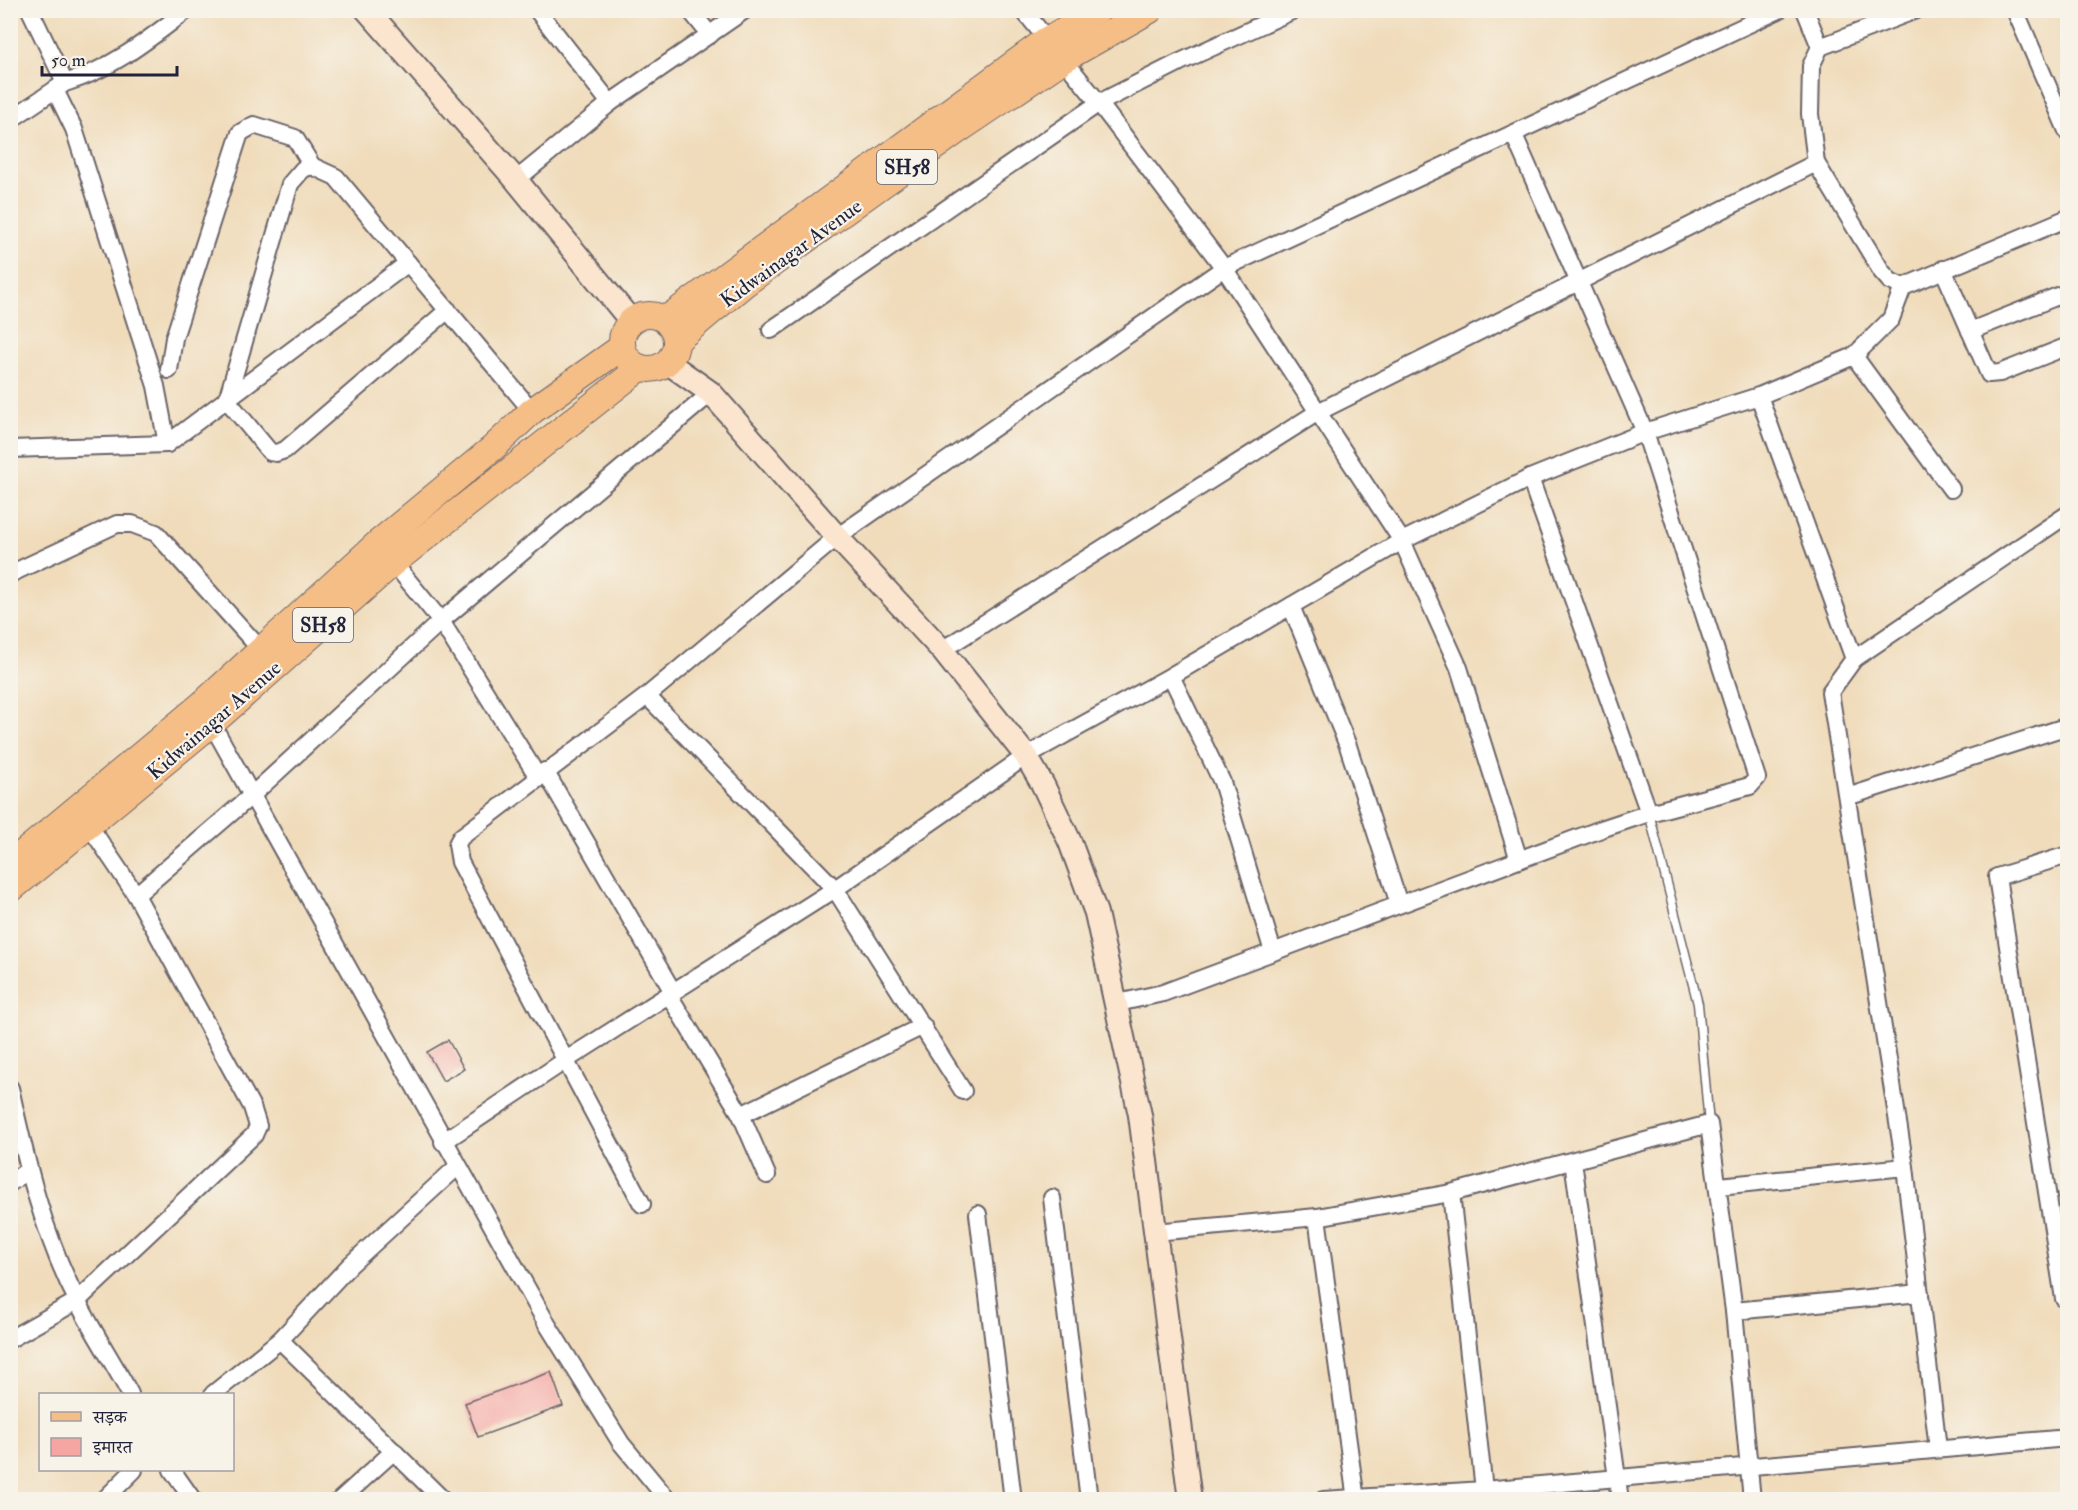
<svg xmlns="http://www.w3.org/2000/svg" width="2078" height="1510" viewBox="0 0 2078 1510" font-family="'IM FELL Double Pica','Noto Serif Devanagari',serif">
<rect width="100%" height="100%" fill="#f7f3e8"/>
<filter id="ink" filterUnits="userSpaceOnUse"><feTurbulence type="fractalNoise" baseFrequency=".0167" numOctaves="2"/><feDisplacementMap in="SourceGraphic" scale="12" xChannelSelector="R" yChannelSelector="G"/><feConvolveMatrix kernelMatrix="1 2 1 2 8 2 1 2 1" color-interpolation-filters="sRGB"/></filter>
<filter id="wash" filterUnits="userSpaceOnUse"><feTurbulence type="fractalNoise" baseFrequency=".008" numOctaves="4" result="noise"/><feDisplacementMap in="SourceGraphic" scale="24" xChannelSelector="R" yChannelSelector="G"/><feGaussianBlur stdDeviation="1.35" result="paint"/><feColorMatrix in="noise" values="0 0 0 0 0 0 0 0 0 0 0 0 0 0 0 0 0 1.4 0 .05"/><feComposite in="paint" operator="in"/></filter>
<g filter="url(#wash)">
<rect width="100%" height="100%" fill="#f0dcbb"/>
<g id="blocks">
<g fill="#f5a5a2">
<polygon points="448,1040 464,1069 443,1081 427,1052"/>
<polygon points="551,1372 563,1406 478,1437 465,1403"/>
</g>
</g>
</g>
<g filter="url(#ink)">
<use href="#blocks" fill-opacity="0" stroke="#6a6368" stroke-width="1.5"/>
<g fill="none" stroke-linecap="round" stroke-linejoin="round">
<g stroke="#6a6368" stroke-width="11">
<polyline id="lane" points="1649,813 1698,1004 1709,1124"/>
</g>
<g stroke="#6a6368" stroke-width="20">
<g id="street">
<path d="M 30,10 L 65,83 C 112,69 148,40 187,10"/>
<polyline points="537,10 610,103"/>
<polyline points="690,10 710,35"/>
<polyline points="1023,10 1099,103 1224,268 1402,541 1459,668 1519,860"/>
<polyline points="1805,10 1820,47"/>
<polyline points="2015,10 2068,133"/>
<polyline points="55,90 74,129 156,386 167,444"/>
<polyline points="10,120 62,85"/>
<polyline points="516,180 610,103 745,10"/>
<polyline points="1943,269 1989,374 2000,373 2068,346"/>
<polyline points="1903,287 1890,281 1882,272 1816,163 1810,114 1811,66 1820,47 1916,10"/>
<polyline points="448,310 285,450 276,453 270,452 227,400 290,184 303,169 312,166 336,177 532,411"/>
<polyline points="771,330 1099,103 1180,62 1294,10"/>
<polyline points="1970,331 2068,292"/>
<polyline points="1854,356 1891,319 1903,287 2068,218"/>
<polyline points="169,370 174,338 240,133 254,125 295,138 312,166"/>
<polyline points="1759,396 1854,356 1951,489"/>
<polyline points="10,449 167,444 408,263"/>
<polyline points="1530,478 1649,813"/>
<polyline points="387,555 441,621 538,777"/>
<polyline points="10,574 117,524 132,524 156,533 261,650"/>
<polyline points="1291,606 1348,746 1399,904"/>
<polyline points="942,650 1318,412 1816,163"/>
<polyline points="1171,676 1222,782 1273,952"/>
<polyline points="647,696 835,889 963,1091"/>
<polyline points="207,715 547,1324 621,1443 668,1500"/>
<polyline points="545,771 673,992"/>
<polyline points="1847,797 2068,726"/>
<polyline points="2068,855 1997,877 2064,1299 2068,1299"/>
<polyline points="136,895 251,796 441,621 711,393"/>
<polyline points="669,995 741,1115 767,1175"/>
<polyline points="1118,1003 1163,993 1604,828 1649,813 1750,786 1757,778 1645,432 1514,135"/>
<path d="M 10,1088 C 26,1161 43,1235 78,1302 C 94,1334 114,1363 130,1394"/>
<polyline points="741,1115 923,1026"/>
<polyline points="443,1142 566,1060 835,889 1026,756 1171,676 1402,541 1530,478 1645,432 1759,396 1854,659"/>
<polyline points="1573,1161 1620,1500"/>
<polyline points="10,1183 28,1170"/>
<polyline points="1719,1186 1905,1167"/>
<polyline points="1451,1193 1485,1499"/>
<polyline points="1052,1198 1089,1500"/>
<polyline points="642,1204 460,862 457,844 461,837 647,696 837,537 1224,268 1779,10"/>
<polyline points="978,1214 1013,1500"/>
<polyline points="1317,1217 1356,1500"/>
<polyline points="1155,1232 1317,1217 1451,1193 1709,1124 1734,1311 1752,1500"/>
<polyline points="1734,1311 1920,1293"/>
<polyline points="10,1339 77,1301 254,1135 258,1126 252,1107 136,895 84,818"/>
<polyline points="280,1340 443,1500"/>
<polyline points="213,1394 280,1340 350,1265 457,1167"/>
<polyline points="1938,1449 1905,1167 1830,692 1854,659 2068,514"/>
<polyline points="172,1470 193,1500"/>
<polyline points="104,1500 134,1470"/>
<polyline points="340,1500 394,1451"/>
<polyline points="1323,1500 1484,1490 2068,1438"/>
</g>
</g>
<g stroke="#6a6368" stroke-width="26">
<g id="secondary">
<polyline points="367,10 516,180 631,321"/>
<polyline points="667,362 711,393 837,537 942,650 1026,756 1043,785 1070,842 1096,913 1140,1115 1190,1500"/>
</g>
</g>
<g stroke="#6a6368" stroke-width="28">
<g id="primary">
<circle cx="649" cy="342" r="27"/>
<polyline points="665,320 1045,41 1098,10"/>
<polyline points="676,341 743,285 957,131 1064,59 1150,10"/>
<polyline points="10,864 201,705 378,543 494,447 532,411 622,347"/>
<polyline points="10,890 211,724 394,562 640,368"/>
</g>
</g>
<use href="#lane" stroke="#fff" stroke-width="8"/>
<use href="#street" stroke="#fff" stroke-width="16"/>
<use href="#secondary" stroke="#fbe5cf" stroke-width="22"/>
<use href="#primary" stroke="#f6be87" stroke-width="26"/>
</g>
</g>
<g text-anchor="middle" stroke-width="4.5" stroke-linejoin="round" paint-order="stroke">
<g fill="#f7f3e8" stroke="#62616f" stroke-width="1.5">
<rect x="877" y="150" width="60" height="34" rx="4.5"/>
<rect x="293" y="608" width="60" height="34" rx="4.5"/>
</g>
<g font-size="20" font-weight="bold" fill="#22223b">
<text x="907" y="174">SH58</text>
<text x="323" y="632">SH58</text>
</g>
<g font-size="21" fill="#22223b" stroke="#f7f3e8">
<text transform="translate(791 253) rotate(-36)" y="7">Kidwainagar Avenue</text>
<text transform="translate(214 720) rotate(-41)" y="7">Kidwainagar Avenue</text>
</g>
</g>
<rect width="2078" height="1510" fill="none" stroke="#f7f3e8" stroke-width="36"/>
<rect x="39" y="1393" width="195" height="78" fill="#f7f3e8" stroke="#a29fa3" stroke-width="1.5"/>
<rect x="51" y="1412" width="30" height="9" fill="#f6be87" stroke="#a29fa3" stroke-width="1.5"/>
<text x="93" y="1423" font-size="18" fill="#22223b">सड़क</text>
<rect x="51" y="1438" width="30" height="18" fill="#f5a5a2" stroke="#a29fa3" stroke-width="1.5"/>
<text x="93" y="1453" font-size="18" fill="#22223b">इमारत</text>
<path d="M42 66v9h135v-9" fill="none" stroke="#22223b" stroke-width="3"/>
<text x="51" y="66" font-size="18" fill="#22223b" stroke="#f7f3e8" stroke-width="4.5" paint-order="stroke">50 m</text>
</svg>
